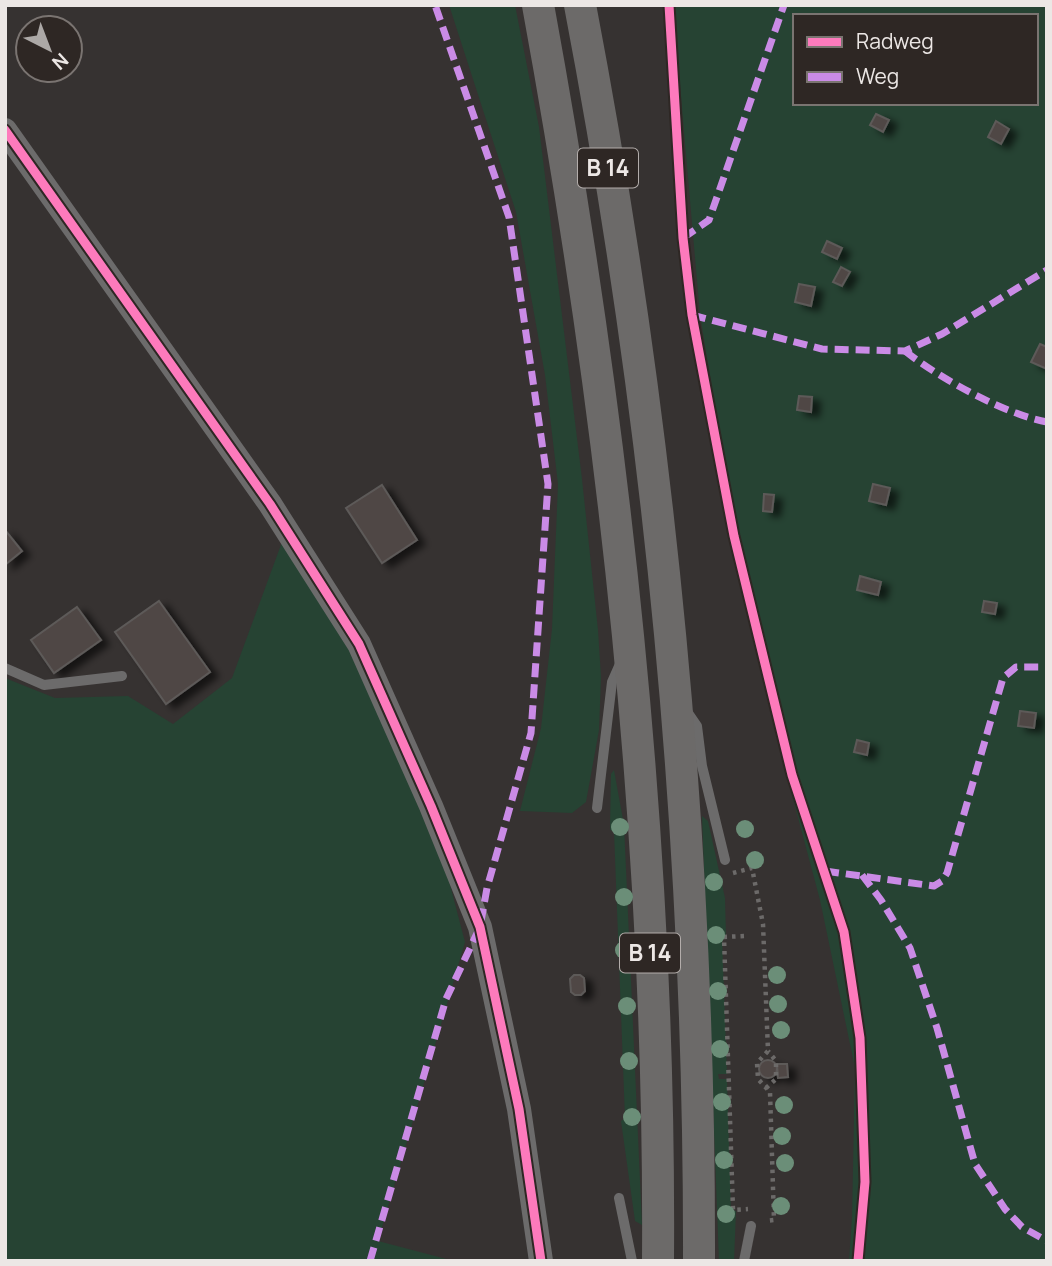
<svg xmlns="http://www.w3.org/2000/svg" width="1052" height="1266" viewBox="0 0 1052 1266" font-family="Manrope,sans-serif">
<defs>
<filter id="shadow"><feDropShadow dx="8" dy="4.5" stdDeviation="3.5" flood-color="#0009"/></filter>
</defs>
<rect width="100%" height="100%" fill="#363231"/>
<g fill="#264333" fill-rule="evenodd">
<polygon points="449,5 515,5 539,127 582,479 598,630 601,677 599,730 586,802 572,813 520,811 541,728 552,629 558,484 545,375 516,212"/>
<path d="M 673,5 L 1047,5 L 1047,1261 L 849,1261 L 852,1217 L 855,1068 L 820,900 L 789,784 L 736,536 L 700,315 ZM 795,16 L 1036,16 L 1036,103 L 795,103 Z"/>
<polygon points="282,542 358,658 449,881 465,942 378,1241 454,1261 5,1261 5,678 55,698 128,696 173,724 232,678"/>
<polygon points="614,770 624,825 642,1225 635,1221 621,1121 625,1118 614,831 610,830 611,774"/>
<polygon points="702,816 708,821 725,898 726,936 722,936 727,1074 718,1074 719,1079 727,1079 731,1210 736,1211 734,1261 719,1261"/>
</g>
<g fill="#504745" stroke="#5d5a59" stroke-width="2" filter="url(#shadow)">
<polygon points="876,114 889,120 883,132 870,125"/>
<polygon points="996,121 1009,129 1001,144 988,137"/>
<polygon points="827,241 842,248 837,259 822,252"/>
<polygon points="841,267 850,272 842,286 833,282"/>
<polygon points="799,284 815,287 811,306 795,302"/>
<polygon points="1040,344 1047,347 1047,369 1031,362"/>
<polygon points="799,396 812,397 811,412 797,410"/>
<polygon points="873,484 890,488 886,505 869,501"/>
<polygon points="382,485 417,540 382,563 346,508"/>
<polygon points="764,494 774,495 772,512 763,511"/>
<polygon points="5,530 22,551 5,565"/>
<polygon points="860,576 881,582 878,595 857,590"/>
<polygon points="159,601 210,672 166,704 115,632"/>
<polygon points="984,601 997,603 995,614 982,612"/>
<polygon points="77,607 101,640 54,673 31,640"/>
<polygon points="1020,711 1036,713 1034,728 1018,726"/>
<polygon points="857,740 869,743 867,755 854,752"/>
<polygon points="574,975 580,975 584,978 585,991 581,995 575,995 571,992 570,979"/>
<circle cx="768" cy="1069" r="9"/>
<polygon points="777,1064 787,1064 788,1077 778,1078"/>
</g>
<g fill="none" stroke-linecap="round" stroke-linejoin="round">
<g stroke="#6c6a69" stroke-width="4.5" stroke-dasharray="3.5 5" stroke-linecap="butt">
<polyline points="733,873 752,868 763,924 768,1051 757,1063 758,1079 770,1092 774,1220 765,1221"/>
<polyline points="744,936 724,937 733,1210 748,1209"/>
<polyline points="766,1088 776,1079 776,1061 768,1051"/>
</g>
<g stroke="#6c6b6b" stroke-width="10">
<polyline points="5,668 44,685 122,676"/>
<polyline points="686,710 697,726 702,766 725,860"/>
<polyline points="597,808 612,682 620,664"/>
<polyline points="619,1198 632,1261"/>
<polyline points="744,1261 751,1226"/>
</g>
<polyline stroke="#6c6b6b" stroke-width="24" points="5,130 270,504 359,644 431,806 480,927 519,1109 541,1261"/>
<g stroke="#6c6a69" stroke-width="32">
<path d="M 538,5 C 614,419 661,840 658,1261"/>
<path d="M 580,5 C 659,418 700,840 699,1261"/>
</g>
<g stroke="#ca8be6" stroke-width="7" stroke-dasharray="14 7" stroke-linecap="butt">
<polyline points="683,238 709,220 784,5"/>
<polyline points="692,315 822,349 905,351 942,334 1047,270"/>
<path d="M 905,351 C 939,378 1004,414 1047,422"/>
<polyline points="825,871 934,886 942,881 947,873 1003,678 1016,667 1047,667"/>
<polyline points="862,875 881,900 910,948 937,1028 975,1164 1005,1209 1022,1227 1047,1241"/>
<polyline points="370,1261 446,999 480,927 487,888 531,733 548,484 509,217 435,5"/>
</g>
<g stroke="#2e2724" stroke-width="13">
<g id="cycleway">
<polyline points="669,5 683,238 692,315 734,536 792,775 844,932 860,1038 865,1182 858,1261"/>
<polyline points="5,130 270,504 359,644 431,806 480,927 519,1109 541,1261"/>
</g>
</g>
<use href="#cycleway" stroke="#fd7abc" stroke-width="9"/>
</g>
<g fill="#6b8e78">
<circle cx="620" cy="827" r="9"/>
<circle cx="745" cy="829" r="9"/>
<circle cx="755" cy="860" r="9"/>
<circle cx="714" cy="882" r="9"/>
<circle cx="624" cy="897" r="9"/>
<circle cx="716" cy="935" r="9"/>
<circle cx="624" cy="950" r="9"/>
<circle cx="777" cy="975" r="9"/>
<circle cx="718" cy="991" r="9"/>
<circle cx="778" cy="1004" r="9"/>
<circle cx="627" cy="1006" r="9"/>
<circle cx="781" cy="1030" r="9"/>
<circle cx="720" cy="1049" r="9"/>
<circle cx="629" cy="1061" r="9"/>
<circle cx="722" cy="1102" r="9"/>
<circle cx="784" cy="1105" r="9"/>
<circle cx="632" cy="1117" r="9"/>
<circle cx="782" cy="1136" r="9"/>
<circle cx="724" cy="1160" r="9"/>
<circle cx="785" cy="1163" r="9"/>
<circle cx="781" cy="1206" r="9"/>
<circle cx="726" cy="1214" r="9"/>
</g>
<g text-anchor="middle" stroke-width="5" stroke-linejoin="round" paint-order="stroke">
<g fill="#2e2724" stroke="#b3adab" stroke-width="2">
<rect x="578" y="148.5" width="60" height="39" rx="5"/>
<rect x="620" y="933.5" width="60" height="39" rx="5"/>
</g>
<g font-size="23" font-weight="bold" fill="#ece7e5">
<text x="608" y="176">B 14</text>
<text x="650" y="961">B 14</text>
</g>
</g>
<rect width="1052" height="1266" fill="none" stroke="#ece7e5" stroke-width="14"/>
<rect x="793" y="14" width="245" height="91" fill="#2e2724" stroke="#7a7471" stroke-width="2"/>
<rect x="807" y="37" width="35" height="10" fill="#fd7abc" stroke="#7a7471" stroke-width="2"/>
<text x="856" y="49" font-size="21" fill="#ece7e5">Radweg</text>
<rect x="807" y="72" width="35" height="10" fill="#ca8be6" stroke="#7a7471" stroke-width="2"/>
<text x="856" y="84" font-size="21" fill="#ece7e5">Weg</text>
<g transform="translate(49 49) rotate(138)"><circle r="33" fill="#2e2724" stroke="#7a7471" stroke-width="2"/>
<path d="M0-5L12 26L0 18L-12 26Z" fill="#aca8a6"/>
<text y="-10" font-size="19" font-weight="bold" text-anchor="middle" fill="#ece7e5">N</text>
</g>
</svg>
